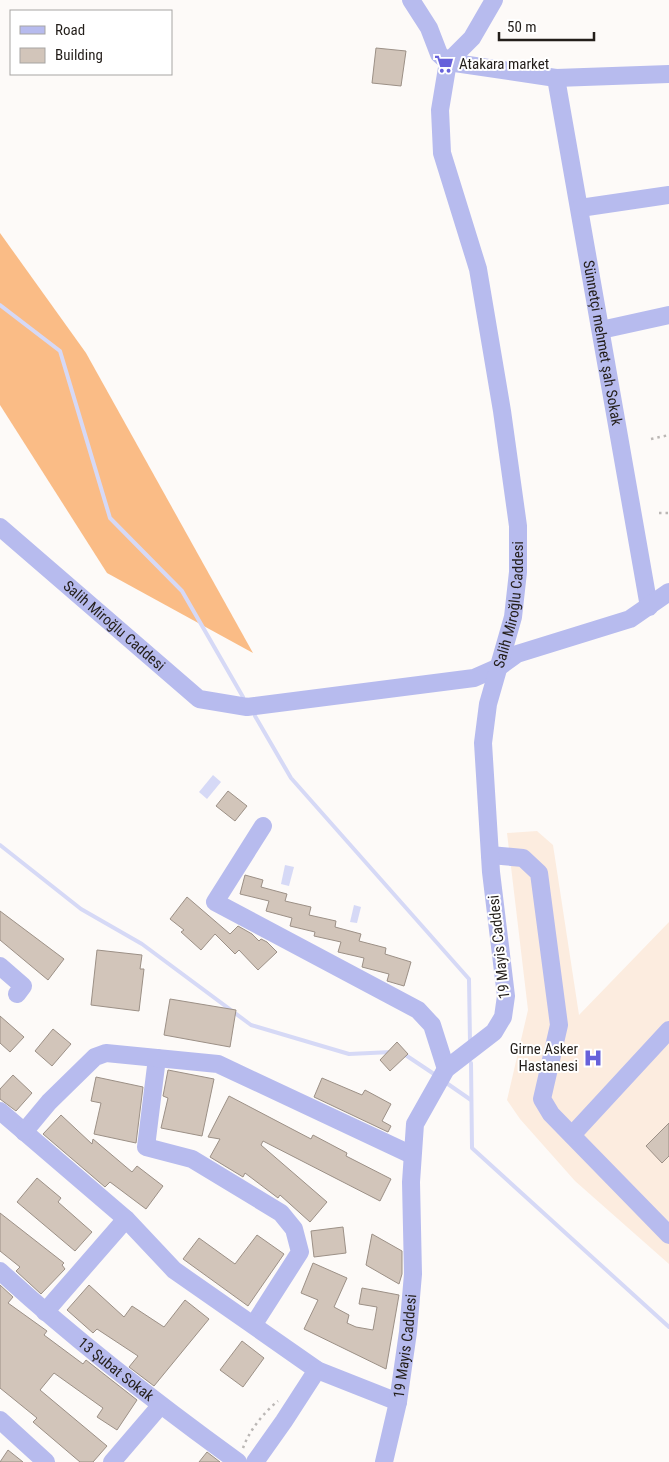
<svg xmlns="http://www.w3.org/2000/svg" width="669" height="1462" viewBox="0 0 669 1462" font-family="'Roboto Condensed',sans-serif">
<rect width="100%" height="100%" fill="#fdfaf8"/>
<polygon fill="#fcecdf" points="537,831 553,845 579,1015 669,922 669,1264 575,1181 520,1119 507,1100 528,1010 507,833"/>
<polygon fill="#fabc86" points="0,233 86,353 253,653 107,573 0,405"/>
<g fill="#d6d9f6">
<polygon points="213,775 221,782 207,799 199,792"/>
<polygon points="285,865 294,867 289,886 281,884"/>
<polygon points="354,905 361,907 357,923 350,922"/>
</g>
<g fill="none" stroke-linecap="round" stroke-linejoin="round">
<g stroke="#d6d9f6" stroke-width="4">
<polyline points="0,305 60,351 110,518 182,591 243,697"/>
<polyline points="255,716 291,778 469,979 470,1042"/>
<polyline points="0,845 81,909 142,944 251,1025 349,1054 392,1052"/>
<polyline points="404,1054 437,1076"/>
<polyline points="471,1063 472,1148 669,1327"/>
<polyline points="445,1082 471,1100"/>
</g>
</g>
<g fill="#d2c5ba" stroke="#9c9086">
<polygon points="376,48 406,51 401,86 372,83"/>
<polygon points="228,791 247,806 235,821 216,806"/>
<polygon points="245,875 263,880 261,887 287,894 285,901 311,907 309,915 336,921 335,927 361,934 359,941 386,948 385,954 411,962 404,986 387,981 389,974 362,967 364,958 338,952 341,942 314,936 315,932 290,926 292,918 266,911 269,901 240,894"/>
<polygon points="187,897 230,934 238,926 252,934 259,941 261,939 267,942 277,952 258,970 239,950 235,954 215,934 201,950 181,932 184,930 170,919"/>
<polygon points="0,911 64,959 48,980 0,940"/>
<polygon points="97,950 142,955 140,969 144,969 139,1011 91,1005"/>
<polygon points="170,999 236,1010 230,1047 164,1035"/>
<polygon points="0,1016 24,1037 10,1052 0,1043"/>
<polygon points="53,1029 71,1044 52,1066 35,1051"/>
<polygon points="397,1042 408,1054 390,1071 380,1060"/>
<polygon points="168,1070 214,1079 202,1136 161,1128 168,1098 163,1096"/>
<polygon points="13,1075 32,1093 16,1111 0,1099 0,1089"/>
<polygon points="96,1077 143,1087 136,1143 94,1134 101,1103 91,1101"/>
<polygon points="322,1078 362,1095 365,1090 391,1104 382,1121 391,1126 388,1132 314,1097"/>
<polygon points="229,1096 311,1139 313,1135 347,1153 346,1156 391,1179 380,1201 263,1141 261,1145 327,1202 310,1222 280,1195 278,1198 245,1173 243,1177 210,1157 220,1139 208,1137"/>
<polygon points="61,1115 92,1144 93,1139 132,1172 137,1166 163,1186 146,1209 110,1182 105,1187 43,1134"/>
<polygon points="669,1123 669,1156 662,1163 646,1146"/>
<polygon points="37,1178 61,1198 58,1202 92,1232 75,1251 17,1202"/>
<polygon points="0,1213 64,1263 62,1265 65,1269 41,1294 16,1271 20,1267 0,1251"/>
<polygon points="343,1227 346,1253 314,1257 311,1231"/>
<polygon points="372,1234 402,1251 402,1274 399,1284 366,1265"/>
<polygon points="257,1235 284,1254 248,1306 183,1259 199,1238 235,1264"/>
<polygon points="313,1263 347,1278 334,1307 349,1315 347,1323 356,1327 373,1330 377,1307 359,1304 362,1288 399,1295 386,1369 304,1329 318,1300 301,1293"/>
<polygon points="0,1285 13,1297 8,1303 47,1331 44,1335 83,1364 86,1360 137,1400 117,1430 97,1417 103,1408 54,1373 40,1390 107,1446 93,1462 80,1462 33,1422 37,1418 0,1388"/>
<polygon points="89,1285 124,1317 132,1306 164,1327 185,1300 209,1319 154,1386 129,1367 138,1356 97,1329 93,1333 67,1310"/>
<polygon points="242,1341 264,1358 243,1387 220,1370"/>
<polygon points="8,1450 23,1462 0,1462"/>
<polygon points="207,1452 220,1462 199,1462"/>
</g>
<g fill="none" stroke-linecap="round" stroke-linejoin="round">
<g stroke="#bbb7b5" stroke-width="2.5" stroke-dasharray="2.5 4" stroke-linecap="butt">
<polyline points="651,439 669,435"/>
<polyline points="659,513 669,513"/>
<path d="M 243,1448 C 249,1431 264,1412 278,1401"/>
</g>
<g stroke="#b7bbee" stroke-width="18">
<polyline points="411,0 429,28 439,54 448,62 556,78 669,74"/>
<path id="s1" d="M 556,78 L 649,607"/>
<polyline points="580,208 669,195"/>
<polyline points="601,330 669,315"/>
<path id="s2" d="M 0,527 L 199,699 L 247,707 L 474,678 L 499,667 L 517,654 L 630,619 L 669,592"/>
<polyline points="263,826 215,902 418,1010 432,1025 446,1069"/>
<polyline points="490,855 523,858 539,873 559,1025 542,1099 551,1114 669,1235"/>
<polyline points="0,966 23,986 17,994"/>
<polyline points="157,1058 146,1147 192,1159 281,1213 294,1229 300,1252 254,1324"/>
<polyline points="0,1111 126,1219 174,1270 317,1370 398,1402"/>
<polyline points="24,1132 49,1102 95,1057 106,1053 218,1064 412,1155"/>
<polyline points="572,1135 669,1030"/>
<path id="s3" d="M 0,1271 C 75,1340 155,1402 238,1462"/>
<polyline points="45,1312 126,1219"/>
<polyline points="0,1420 46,1462"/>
<polyline points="112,1462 160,1406"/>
<polyline points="255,1462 284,1421 317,1370"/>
<path id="s4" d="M 384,1462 L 398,1402 L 408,1332 L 413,1274 L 411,1182 L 415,1124 L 446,1069 L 494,1032 L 503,1017 L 506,996 L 491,872 L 483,743 L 488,704 L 513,617 L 518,572 L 518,526 L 502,411 L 478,269 L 442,153 L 440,110 L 448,62 L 472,38 L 494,0"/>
</g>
</g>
<defs>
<g id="supermarket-bare" transform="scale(1.5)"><path d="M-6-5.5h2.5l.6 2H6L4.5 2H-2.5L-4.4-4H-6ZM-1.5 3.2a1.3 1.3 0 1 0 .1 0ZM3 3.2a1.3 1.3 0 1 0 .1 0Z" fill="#6761da" stroke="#fff" stroke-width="2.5" paint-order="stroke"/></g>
<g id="hospital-bare" transform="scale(1.5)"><path d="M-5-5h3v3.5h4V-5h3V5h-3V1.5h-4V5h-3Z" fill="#6761da" stroke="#fff" stroke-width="2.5" paint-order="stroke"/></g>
</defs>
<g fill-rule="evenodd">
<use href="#supermarket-bare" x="444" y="64"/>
<use href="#hospital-bare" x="593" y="1058"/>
</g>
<g text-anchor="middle" stroke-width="4" stroke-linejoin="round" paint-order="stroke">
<g font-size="15" fill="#231e1a" stroke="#fff" text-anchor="start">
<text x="459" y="69">Atakara market</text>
<text x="578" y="1054" text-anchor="end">Girne Asker<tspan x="578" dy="17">Hastanesi</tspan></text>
</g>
<g font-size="15" fill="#231e1a" stroke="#fff">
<text dy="5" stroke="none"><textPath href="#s1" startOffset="269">Sünnetçi mehmet şah Sokak</textPath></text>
<text dy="5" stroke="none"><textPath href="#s4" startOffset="899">Salih Miroğlu Caddesi</textPath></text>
<text dy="5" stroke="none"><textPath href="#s2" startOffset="151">Salih Miroğlu Caddesi</textPath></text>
<text transform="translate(499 947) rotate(-96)" y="5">19 Mayis Caddesi</text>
<text dy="5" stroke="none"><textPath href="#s4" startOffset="118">19 Mayis Caddesi</textPath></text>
<text dy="5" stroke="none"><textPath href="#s3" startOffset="152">13 Şubat Sokak</textPath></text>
</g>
</g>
<rect x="10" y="10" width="162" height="65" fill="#ffffff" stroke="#a7a5a3"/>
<rect x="20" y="26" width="25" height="8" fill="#b7bbee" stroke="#a7a5a3"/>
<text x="55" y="35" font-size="15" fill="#231e1a">Road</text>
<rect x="20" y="48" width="25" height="15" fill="#d2c5ba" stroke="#a7a5a3"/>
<text x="55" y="60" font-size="15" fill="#231e1a">Building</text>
<path d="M499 32v8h95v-8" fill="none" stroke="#231e1a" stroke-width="2.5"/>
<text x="507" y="32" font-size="15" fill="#231e1a" stroke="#ffffff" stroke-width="4" paint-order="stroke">50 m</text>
</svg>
